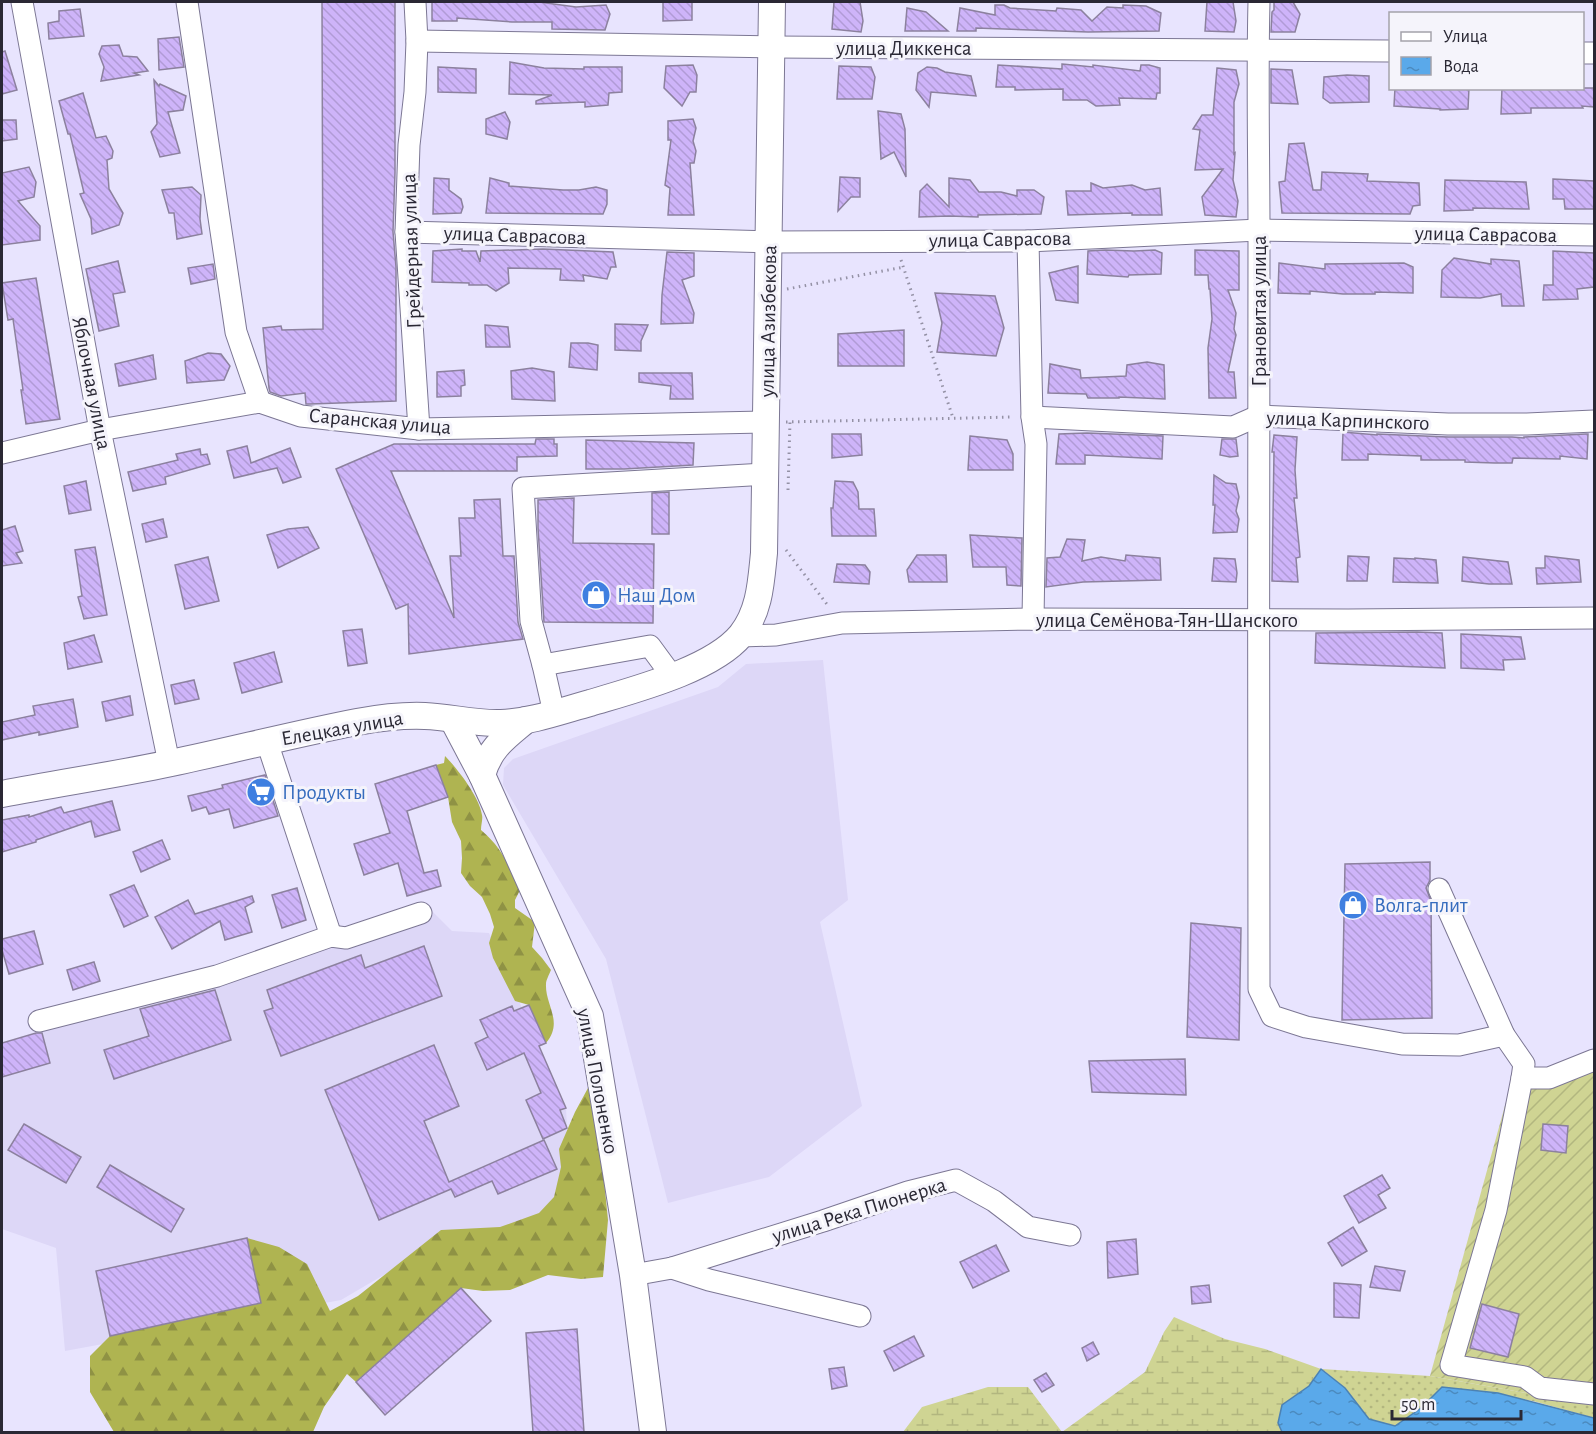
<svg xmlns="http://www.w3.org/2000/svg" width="1596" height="1434" viewBox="0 0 1596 1434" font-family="'Alegreya Sans',sans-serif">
<defs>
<pattern id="grass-dots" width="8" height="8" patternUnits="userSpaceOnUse" patternTransform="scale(1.5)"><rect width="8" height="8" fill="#cfd493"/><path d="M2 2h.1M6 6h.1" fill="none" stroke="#b2b67f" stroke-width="1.8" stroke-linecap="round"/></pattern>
<pattern id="forest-firs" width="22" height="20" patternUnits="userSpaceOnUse" patternTransform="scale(1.5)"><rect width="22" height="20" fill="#afb451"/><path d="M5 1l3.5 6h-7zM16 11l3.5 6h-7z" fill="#8f9244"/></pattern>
<pattern id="wetland-marsh" width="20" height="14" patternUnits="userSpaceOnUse" patternTransform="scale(1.5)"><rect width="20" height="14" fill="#cfd493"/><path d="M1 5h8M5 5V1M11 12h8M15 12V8" fill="none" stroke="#b2b67f"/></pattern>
<pattern id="garden-furrows" width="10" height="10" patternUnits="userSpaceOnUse" patternTransform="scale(1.5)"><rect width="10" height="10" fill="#cfd493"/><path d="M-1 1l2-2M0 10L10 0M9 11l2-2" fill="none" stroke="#b2b67f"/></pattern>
<pattern id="water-ripples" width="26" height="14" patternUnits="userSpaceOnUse" patternTransform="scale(1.5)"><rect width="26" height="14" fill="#5aa9ea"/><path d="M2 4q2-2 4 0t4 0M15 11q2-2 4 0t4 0" fill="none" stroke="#4b8abe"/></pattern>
<pattern id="building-back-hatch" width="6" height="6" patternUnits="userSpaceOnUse" patternTransform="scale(1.5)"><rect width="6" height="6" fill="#ceb4f9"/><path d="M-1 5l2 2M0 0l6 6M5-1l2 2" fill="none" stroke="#b19bd6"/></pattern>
</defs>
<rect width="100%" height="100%" fill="#e8e4fe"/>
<g fill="#ddd7f7">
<polygon points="823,660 848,900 820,922 862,1106 769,1177 668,1203 606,959 503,785 504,768 513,759 718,687 746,664"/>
<polygon points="432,911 452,931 489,933 566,1108 567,1128 556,1225 440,1242 341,1300 65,1351 56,1248 2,1229 2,1043 281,960"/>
</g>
<polygon fill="url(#grass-dots)" points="1322,1369 1430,1376 1594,1405 1594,1418 1533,1401 1442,1387 1421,1408 1395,1426 1369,1419 1345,1388"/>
<g fill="url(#forest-firs)">
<path d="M 445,756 C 457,768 480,798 482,815 C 483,819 481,825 481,830 C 503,849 508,864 520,890 L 515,900 L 515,908 L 535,922 L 532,947 L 542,958 L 551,970 C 549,975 546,980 546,984 C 545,1005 564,1022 546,1043 L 529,1005 L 515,1001 L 493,958 L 489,943 L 494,927 L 490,914 L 482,897 L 470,886 L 461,873 L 462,858 L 461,841 L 452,822 L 448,797 L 436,765 L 444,763 Z"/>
<polygon points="588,1088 602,1160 608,1220 603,1277 581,1279 548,1275 510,1290 483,1291 461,1288 356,1382 347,1374 324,1407 313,1432 114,1432 90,1392 90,1356 110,1336 260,1303 247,1238 279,1247 307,1264 330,1311 358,1296 441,1230 500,1227 539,1213 554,1197 561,1167 559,1149 575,1112"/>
</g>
<polygon fill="url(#wetland-marsh)" points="1174,1317 1225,1339 1265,1349 1321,1369 1309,1386 1282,1405 1278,1423 1282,1432 903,1432 922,1407 988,1387 1028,1387 1062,1432 1145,1372 1164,1332"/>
<polygon fill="url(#garden-furrows)" points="1594,1061 1594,1405 1430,1376 1506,1102 1543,1080"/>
<polygon fill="url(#water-ripples)" stroke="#4c82b3" stroke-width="1.5" points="1321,1369 1345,1388 1369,1419 1395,1426 1421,1408 1442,1387 1498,1393 1594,1418 1594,1432 1282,1432 1278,1423 1282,1405 1309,1386"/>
<g fill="url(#building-back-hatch)" stroke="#8c819e" stroke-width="1.5">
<polygon points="322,2 395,2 395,172 393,232 396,267 396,401 310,404 306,404 305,393 281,396 270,392 269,388 263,328 281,326 282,330 323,329"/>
<polygon points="432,2 539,2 576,7 606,5 610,14 605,30 552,29 552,22 512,22 457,18 457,21 432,21"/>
<polygon points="663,2 692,2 692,20 663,21"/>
<polygon points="834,2 860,2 863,21 861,32 832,29"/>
<polygon points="1207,2 1233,2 1236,21 1234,32 1205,31"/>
<polygon points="1274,2 1293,2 1300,14 1295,32 1271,32 1272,12 1274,10"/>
<polygon points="995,5 1004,5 1010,8 1056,11 1057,8 1081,10 1092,21 1107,7 1123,8 1123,5 1146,6 1161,13 1159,31 1088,32 976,28 976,31 957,31 960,8 995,15"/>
<polygon points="907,8 926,12 948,31 905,31"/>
<polygon points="80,9 84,36 49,39 48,23 59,21 59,11"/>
<polygon points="179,37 184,67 159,70 158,39"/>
<polygon points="119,45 123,56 137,57 148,71 134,73 139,75 101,81 104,67 99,54 102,46"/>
<polygon points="5,51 17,90 2,94 2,52"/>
<polygon points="510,62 544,68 584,69 584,67 622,67 622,92 609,93 608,105 585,107 585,102 536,104 536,101 552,95 509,94"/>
<polygon points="1062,64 1093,67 1093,65 1140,71 1141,65 1149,65 1160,68 1160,93 1157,93 1156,99 1119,98 1120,105 1096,106 1087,100 1063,100 1063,89 1015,90 1015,87 996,87 998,65 1062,69"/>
<polygon points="693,65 697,75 696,92 690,92 682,106 664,88 666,66"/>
<polygon points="839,66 871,67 875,77 872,99 837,99"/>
<polygon points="438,67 476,69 476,93 438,92"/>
<polygon points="927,67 937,68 945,72 971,76 976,96 931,92 929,107 916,90 918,73"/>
<polygon points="1217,68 1236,70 1239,84 1234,102 1234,154 1235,153 1233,180 1238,201 1236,217 1205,215 1202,197 1223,169 1195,170 1200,130 1193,129 1202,115 1213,115"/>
<polygon points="1271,69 1292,70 1298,104 1271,103"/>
<polygon points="1347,75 1369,76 1369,102 1330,103 1323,98 1324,77"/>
<polygon points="154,80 159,86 160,84 186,96 183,110 168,112 180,153 160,157 151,132 157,124"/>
<polygon points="1395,88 1469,88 1468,109 1440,110 1440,109 1394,106"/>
<polygon points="1502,88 1594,88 1594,107 1582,106 1583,108 1531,108 1531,113 1501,114"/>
<polygon points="83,93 96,138 106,136 113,151 112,158 107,160 109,189 123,213 119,225 92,234 91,219 80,194 84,193 70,134 68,134 59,101"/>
<polygon points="878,111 901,114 905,129 906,177 894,152 881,159"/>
<polygon points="505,112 510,122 507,139 486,134 486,119"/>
<polygon points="693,119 696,128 693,141 696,151 694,163 690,163 694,215 668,215 670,188 665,185 671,140 668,140 668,121"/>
<polygon points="2,120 16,120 17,139 2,141"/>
<polygon points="1304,143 1313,190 1321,190 1322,172 1368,174 1367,181 1419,183 1420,205 1413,206 1410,214 1282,213 1279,182 1285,181 1289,144"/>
<polygon points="29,167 36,182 34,197 18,201 40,226 40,240 2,245 2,173"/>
<polygon points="840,177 860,178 860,197 851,197 838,211"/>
<polygon points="434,178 449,179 449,190 461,199 463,207 461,213 433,214"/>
<polygon points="490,178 509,183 509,186 563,190 579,190 596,187 607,190 607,204 603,214 486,213"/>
<polygon points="949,178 970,180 979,192 1001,192 1017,196 1017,190 1034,190 1044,197 1041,214 978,215 978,217 949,216 919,217 920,191 927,184 949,207"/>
<polygon points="1553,179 1594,181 1594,209 1565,209 1564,199 1553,199"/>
<polygon points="1445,180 1526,182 1529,209 1473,208 1473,210 1444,211"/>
<polygon points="1091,183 1103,188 1132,185 1145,190 1160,188 1162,215 1132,215 1132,213 1068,215 1066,191 1091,191"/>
<polygon points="192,187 201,195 200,219 202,234 177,239 174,213 169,213 162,190"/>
<polygon points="462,249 462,251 476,251 480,262 481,251 543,249 613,252 616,267 611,267 607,279 583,275 584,281 560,280 561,269 508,268 509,283 496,291 487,285 469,285 469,283 432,282 433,251"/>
<polygon points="1105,250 1134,251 1155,250 1162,253 1161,274 1129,275 1128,277 1087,274 1088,251"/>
<polygon points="1195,250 1239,251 1239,290 1228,290 1236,313 1234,329 1236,335 1228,372 1234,372 1236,398 1209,398 1208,348 1212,319 1210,289 1209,289 1208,275 1195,275"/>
<polygon points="1553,251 1594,253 1594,287 1577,289 1578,299 1543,300 1544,285 1553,285"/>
<polygon points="667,252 694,253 694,276 682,280 694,313 693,323 661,324 662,295"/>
<polygon points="1454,258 1491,264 1491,259 1519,261 1524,306 1502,306 1501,294 1480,298 1441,297 1442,270"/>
<polygon points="118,261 125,292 113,294 119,326 99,331 86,269"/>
<polygon points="1279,263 1325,269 1325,264 1404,263 1413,267 1413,293 1375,292 1375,294 1343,294 1310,291 1310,294 1278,293"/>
<polygon points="213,264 215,279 191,284 188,268"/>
<polygon points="1078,266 1078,303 1056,300 1049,273"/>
<polygon points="36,278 60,419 26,424 21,390 23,390 13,319 8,320 2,283"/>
<polygon points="935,293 995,296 1004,328 996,356 937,352 942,323"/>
<polygon points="615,324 648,325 641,341 641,351 615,350"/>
<polygon points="485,325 508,327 510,347 486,347"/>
<polygon points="904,330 904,366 838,366 838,334"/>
<polygon points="571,343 588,343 598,345 597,370 569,367"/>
<polygon points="208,353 221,354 230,366 224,380 187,383 185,361"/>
<polygon points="153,355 156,379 119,386 115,364"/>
<polygon points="1147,362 1164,365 1165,399 1119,397 1119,398 1088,398 1086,394 1048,393 1050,364 1080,370 1081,378 1126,376 1127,365"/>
<polygon points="532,368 554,372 555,401 512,399 511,371"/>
<polygon points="464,370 465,385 461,386 461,396 437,397 437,372"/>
<polygon points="639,373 692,373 693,399 670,399 671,386 639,382"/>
<polygon points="1343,432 1377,435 1377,434 1448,437 1512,437 1524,438 1524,437 1586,434 1588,434 1587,459 1560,456 1560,459 1513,458 1512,463 1495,463 1465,462 1465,460 1421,460 1421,456 1368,454 1368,460 1342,460"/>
<polygon points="1087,433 1163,436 1162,459 1085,455 1085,464 1056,464 1059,434"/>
<polygon points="832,434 861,434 862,455 832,458"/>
<polygon points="1274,435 1297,437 1295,470 1297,498 1294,498 1299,545 1300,557 1296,558 1298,582 1272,581 1274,452 1272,452"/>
<polygon points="970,436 1007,440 1013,454 1013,470 968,470"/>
<polygon points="536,439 554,439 554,444 557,444 557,456 517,457 517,471 391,471 454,618 450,556 461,556 459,518 475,518 474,500 500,499 503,556 514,556 518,622 523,639 409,654 408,604 396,609 336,469 394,444 535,444"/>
<polygon points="1222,439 1236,439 1238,456 1230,457 1220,455"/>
<polygon points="586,440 694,443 693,465 624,469 586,469"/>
<polygon points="247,446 251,463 290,448 301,477 283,483 277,468 234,478 227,451"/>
<polygon points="200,449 201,455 207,454 210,464 165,477 166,484 133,491 128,472 178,460 176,454"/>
<polygon points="1214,475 1226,483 1236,484 1239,497 1236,511 1239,519 1237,532 1213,533 1215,505 1213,505"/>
<polygon points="86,481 91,510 69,514 64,486"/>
<polygon points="835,481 853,482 858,492 859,509 874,509 876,536 832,536 831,508 833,508"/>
<polygon points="669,492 669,534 652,534 652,493"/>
<polygon points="574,498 573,543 654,544 653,623 544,622 538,528 538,500"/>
<polygon points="163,519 167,537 146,542 142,524"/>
<polygon points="15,526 23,551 16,553 22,563 2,566 2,530"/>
<polygon points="308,527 319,548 278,568 267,535 288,529"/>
<polygon points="970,535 1022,538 1021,586 1007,585 1006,567 973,567"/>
<polygon points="1067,539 1085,540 1082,561 1101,557 1125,561 1126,555 1160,558 1161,580 1083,582 1046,587 1047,558 1060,557"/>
<polygon points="95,547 107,615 84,619 78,597 82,596 75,550"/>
<polygon points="917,555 946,555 947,582 909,582 907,570"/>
<polygon points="1348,556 1369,557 1367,581 1347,581"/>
<polygon points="1545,556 1579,560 1581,582 1537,584 1536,568 1545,568"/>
<polygon points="208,557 219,601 185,609 175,565"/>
<polygon points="1463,557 1508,562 1512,584 1489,584 1462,581"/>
<polygon points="1214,558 1235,559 1237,573 1236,582 1212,581"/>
<polygon points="1394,558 1415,559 1415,558 1436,560 1438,583 1393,582"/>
<polygon points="837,564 865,565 870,572 869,584 834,582"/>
<polygon points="362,629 367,663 348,666 343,631"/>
<polygon points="1417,632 1442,633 1445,668 1315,663 1316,633"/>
<polygon points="1461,634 1521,637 1525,659 1503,660 1504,670 1461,668"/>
<polygon points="94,635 102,662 68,669 64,643"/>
<polygon points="274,652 282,682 242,693 234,663"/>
<polygon points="194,680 199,699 175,704 171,685"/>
<polygon points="130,696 133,715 106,721 102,702"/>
<polygon points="73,699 78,727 39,735 39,732 2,740 2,722 35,715 33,706"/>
<polygon points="436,765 448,797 407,811 424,873 437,870 441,886 407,896 398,863 364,875 354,844 390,833 375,784"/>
<polygon points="265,775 278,816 234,828 229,809 209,814 206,807 192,811 188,796 223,788 222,785"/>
<polygon points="112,801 120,830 95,837 91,821 36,840 36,842 2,852 2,820 29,815 29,817 61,807 64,813"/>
<polygon points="162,840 170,859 141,872 133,852"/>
<polygon points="1430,862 1430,880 1426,888 1431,901 1432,1018 1342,1020 1345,864"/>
<polygon points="134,885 148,916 124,927 110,895"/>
<polygon points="297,888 306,920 282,928 272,895"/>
<polygon points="252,896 254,902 245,907 252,932 225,940 220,921 172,949 155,917 188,900 195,914"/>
<polygon points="1191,923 1241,928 1239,1040 1187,1037"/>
<polygon points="34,931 43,964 9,974 2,950 2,939"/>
<polygon points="424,946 442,996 281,1056 264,1011 273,1008 267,990 361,955 365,968"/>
<polygon points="94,962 100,981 73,990 67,970"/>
<polygon points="215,990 231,1040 114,1079 104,1050 149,1036 140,1009"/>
<polygon points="529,1005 546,1043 539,1046 566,1108 560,1110 567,1128 543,1139 526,1100 541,1093 524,1053 487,1070 475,1043 488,1037 480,1020 512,1006 514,1011"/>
<polygon points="36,1033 42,1033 50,1063 2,1077 2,1043"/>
<polygon points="434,1045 459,1106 424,1121 449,1182 544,1140 557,1169 498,1194 492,1181 455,1197 451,1189 379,1220 325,1090"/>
<polygon points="1185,1059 1186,1095 1092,1092 1089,1061"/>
<polygon points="24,1124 81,1157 66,1183 8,1150"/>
<polygon points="1543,1124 1568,1126 1566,1153 1541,1150"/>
<polygon points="110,1165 184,1209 171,1232 97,1187"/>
<polygon points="1382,1175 1390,1188 1378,1195 1386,1208 1359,1223 1344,1196"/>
<polygon points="1353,1227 1367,1251 1342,1266 1328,1243"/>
<polygon points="247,1238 261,1303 110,1336 96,1271"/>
<polygon points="1136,1239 1138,1274 1108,1278 1107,1242"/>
<polygon points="996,1245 1009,1271 973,1288 960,1262"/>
<polygon points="1375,1266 1405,1271 1400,1291 1370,1287"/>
<polygon points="1334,1283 1361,1285 1359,1318 1334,1317"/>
<polygon points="1209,1285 1211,1302 1192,1304 1191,1287"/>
<polygon points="461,1288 491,1321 385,1415 356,1382"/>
<polygon points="1482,1304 1519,1314 1508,1357 1470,1348"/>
<polygon points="577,1329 584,1432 533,1432 526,1333"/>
<polygon points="914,1336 924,1356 894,1371 884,1351"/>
<polygon points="1093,1342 1099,1354 1087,1361 1082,1348"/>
<polygon points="844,1367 847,1386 832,1389 829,1369"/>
<polygon points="1046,1373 1054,1385 1042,1392 1034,1380"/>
</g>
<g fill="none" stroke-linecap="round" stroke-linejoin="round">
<g stroke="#7c7794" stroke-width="23">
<g id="minor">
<polyline points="22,2 100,430 169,763"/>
<polyline points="187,2 236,332 260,402"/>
<polyline points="415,2 417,41 415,92 409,145 406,232 419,429"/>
<path d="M 1259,2 C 1257,79 1259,157 1259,235 C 1258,486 1259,738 1259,989 L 1272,1016 L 1306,1027 L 1402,1044 L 1459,1045 L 1504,1035"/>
<polyline points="417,41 772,47 1390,51"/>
<polyline points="1582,53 1594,53"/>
<polyline points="406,232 769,242 1028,241 1259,230 1594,235"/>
<polyline points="1028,241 1032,417 1036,444 1033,619"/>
<polyline points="1032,417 1233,427 1258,416 1448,424 1527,424 1594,421"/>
<polyline points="2,453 100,430 260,402 301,416 419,429 766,422"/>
<polyline points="740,636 776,635 842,623 1033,619 1348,620 1594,618"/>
<polyline points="543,665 554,713"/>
<polyline points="672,676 650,646 543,665 531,621 523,488 766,474"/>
<polyline points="267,742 331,936"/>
<polyline points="1439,889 1504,1035 1524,1064 1522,1078"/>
<polyline points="39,1021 217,976 331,936 346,938 421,913"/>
<polyline points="1594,1060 1549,1078 1522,1078 1496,1210 1451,1365 1525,1377 1540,1388 1594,1394"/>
<polyline points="672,1268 709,1280 860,1316"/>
<polyline points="633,1275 672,1268 823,1221 908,1192 956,1180 994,1201 1028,1227 1070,1235"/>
</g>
</g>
<g stroke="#7c7794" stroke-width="28">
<g id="major">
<polyline points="453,720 482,775 590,1016 633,1275 653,1432"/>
<path d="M 482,775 C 490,747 505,738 526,720"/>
<path d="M 2,794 C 58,783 115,775 171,763 C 233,750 295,734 357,722 C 379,718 402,715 425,716 C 451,717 474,724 501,723 C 531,722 561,711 590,703 C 633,690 712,670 741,635 C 760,611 761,582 764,553 L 772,2"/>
</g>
</g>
<g stroke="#9491a5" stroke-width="3" stroke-dasharray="1.5 4.5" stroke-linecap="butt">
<polyline points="901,260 953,418"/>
<polyline points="787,289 904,267"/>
<polyline points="786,422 1013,417"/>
<polyline points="788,490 790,422"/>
<polyline points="786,550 829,607"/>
</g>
<use href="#minor" stroke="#fff" stroke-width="21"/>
<use href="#major" stroke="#fff" stroke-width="26"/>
</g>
<defs>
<g id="shop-disc" transform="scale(1.5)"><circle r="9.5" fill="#3f7fe0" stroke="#f5f4fb"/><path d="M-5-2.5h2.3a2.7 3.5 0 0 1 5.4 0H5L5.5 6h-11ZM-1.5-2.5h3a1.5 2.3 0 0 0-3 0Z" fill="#fff"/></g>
<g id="supermarket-disc" transform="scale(1.5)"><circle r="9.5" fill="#3f7fe0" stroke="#f5f4fb"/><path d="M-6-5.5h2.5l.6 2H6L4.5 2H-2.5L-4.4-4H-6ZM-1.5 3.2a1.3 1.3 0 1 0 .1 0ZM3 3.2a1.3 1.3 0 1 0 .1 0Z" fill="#fff"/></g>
</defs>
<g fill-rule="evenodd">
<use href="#shop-disc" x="596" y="595"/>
<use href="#supermarket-disc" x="261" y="792"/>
<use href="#shop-disc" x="1353" y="905"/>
</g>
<g text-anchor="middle" stroke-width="6" stroke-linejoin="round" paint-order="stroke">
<g font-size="21" fill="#2a2834" stroke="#f5f4fb">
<text x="904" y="55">улица Диккенса</text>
<text transform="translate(1486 234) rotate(1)" y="7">улица Саврасова</text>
<text transform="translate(515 235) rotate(2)" y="7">улица Саврасова</text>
<text transform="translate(1000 239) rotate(-1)" y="7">улица Саврасова</text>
<text transform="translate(411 251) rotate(-92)" y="7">Грейдерная улица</text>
<text transform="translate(1259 311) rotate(-90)" y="7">Грановитая улица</text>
<text transform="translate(768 321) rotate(-89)" y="7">улица Азизбекова</text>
<text transform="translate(92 383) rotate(79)" y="7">Яблочная улица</text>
<text transform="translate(1348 420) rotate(2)" y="7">улица Карпинского</text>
<text transform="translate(380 421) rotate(5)" y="7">Саранская улица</text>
<text x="1167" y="627">улица Семёнова-Тян-Шанского</text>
<text transform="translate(342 728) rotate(-10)" y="7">Елецкая улица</text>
<text transform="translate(598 1081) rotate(79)" y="7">улица Полоненко</text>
<text transform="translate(859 1210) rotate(-17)" y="7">улица Река Пионерка</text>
</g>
<g font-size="21" fill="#366cbe" stroke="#f5f4fb" text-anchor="start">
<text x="617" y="602">Наш Дом</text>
<text x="282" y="799">Продукты</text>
<text x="1374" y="912">Волга-плит</text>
</g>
</g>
<rect width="1596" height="1434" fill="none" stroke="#2a2834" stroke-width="6"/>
<rect x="1389" y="12" width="195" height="78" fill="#f5f4fb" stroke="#a4a2ab" stroke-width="1.5"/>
<rect x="1401" y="32" width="30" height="9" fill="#ffffff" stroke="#a4a2ab" stroke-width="1.5"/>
<text x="1443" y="42" font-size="18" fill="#2a2834">Улица</text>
<rect x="1401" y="57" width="30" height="18" fill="url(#water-ripples)" stroke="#a4a2ab" stroke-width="1.5"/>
<text x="1443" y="72" font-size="18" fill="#2a2834">Вода</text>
<path d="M1392 1410v9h129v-9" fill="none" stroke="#2a2834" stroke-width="3"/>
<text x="1401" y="1410" font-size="18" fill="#2a2834" stroke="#f5f4fb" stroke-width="4.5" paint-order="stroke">50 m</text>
</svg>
